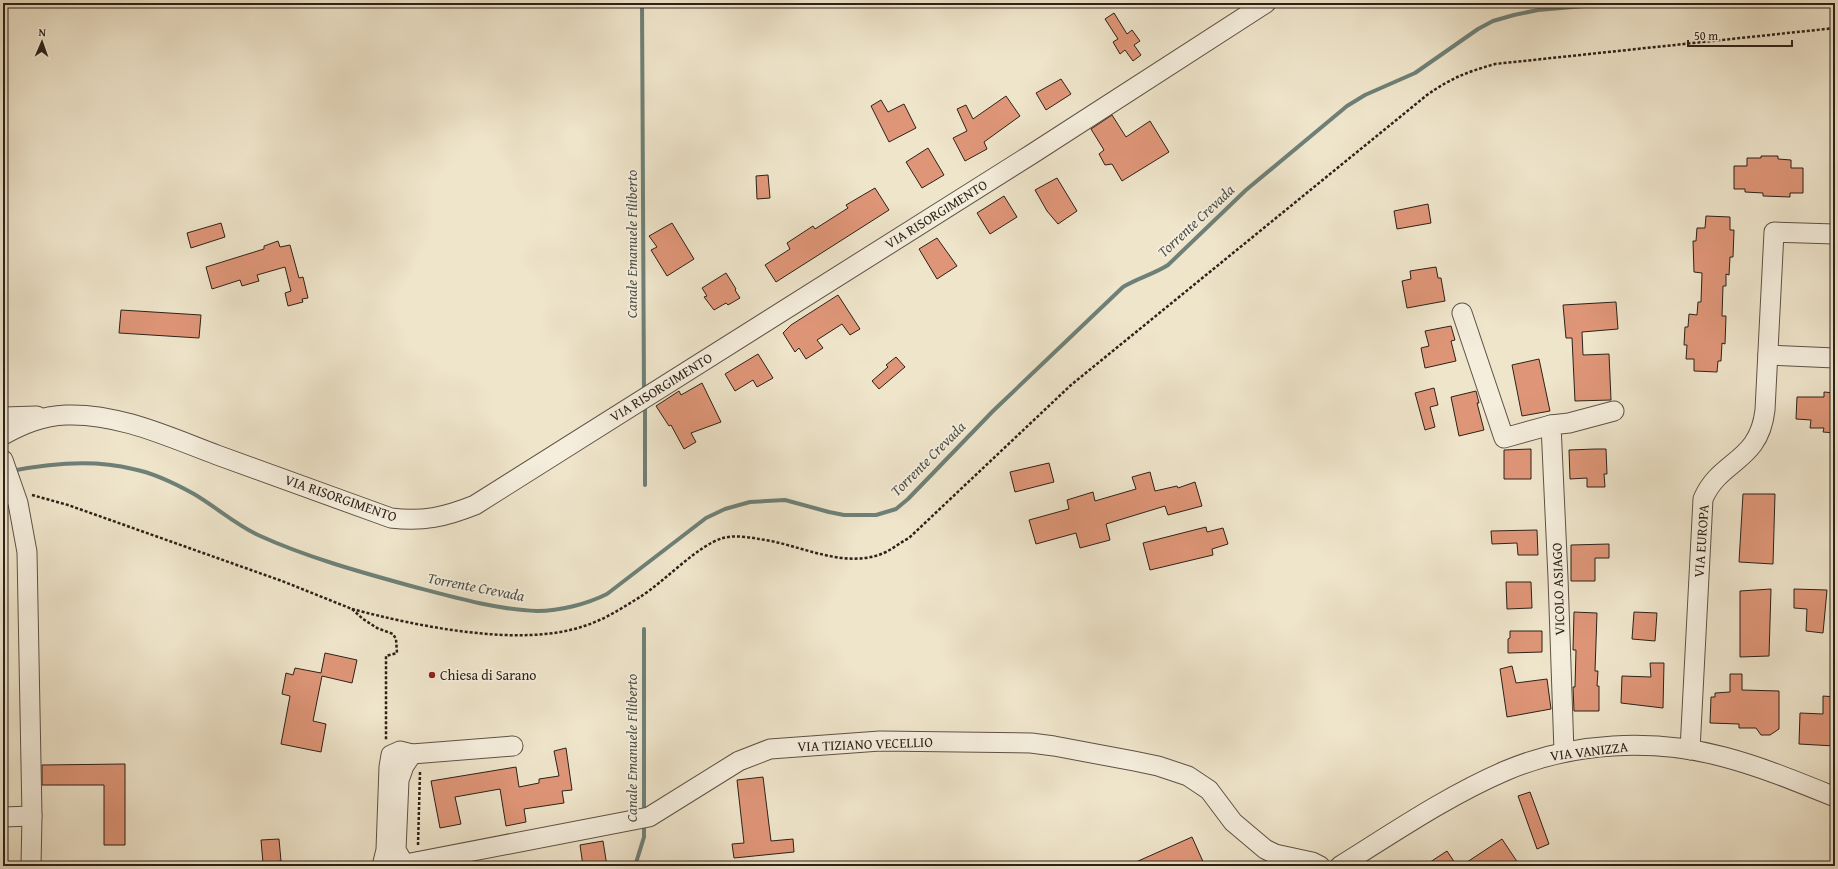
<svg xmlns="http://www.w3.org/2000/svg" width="1838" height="869" viewBox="0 0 1838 869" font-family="'Gentium Book Plus',serif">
<rect width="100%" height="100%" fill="#efe5cb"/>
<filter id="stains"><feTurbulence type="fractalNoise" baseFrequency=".005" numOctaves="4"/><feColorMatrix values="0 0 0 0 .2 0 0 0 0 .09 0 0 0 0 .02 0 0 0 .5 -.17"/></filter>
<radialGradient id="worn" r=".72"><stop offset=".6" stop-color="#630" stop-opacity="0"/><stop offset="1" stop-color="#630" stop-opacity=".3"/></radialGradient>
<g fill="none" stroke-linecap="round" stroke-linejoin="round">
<g stroke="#6e8077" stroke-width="4">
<polyline points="642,3 644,393"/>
<polyline points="645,405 645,485"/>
<path d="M 11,471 C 51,463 94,459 133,469 C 154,473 176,484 194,494 C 216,507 235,524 258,535 C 306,557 360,572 411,586 C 449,596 498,610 537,611 C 560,611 587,604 607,594 L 706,518 L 725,509 L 750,502 L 785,500 L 829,512 L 844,515 L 876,515 L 896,509 L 908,499 L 993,411 L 1123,287 C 1138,278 1154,274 1168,265 L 1246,190 L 1347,106 L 1365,95 L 1415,73 L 1478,29 L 1493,21 L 1514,15 L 1538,10 L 1619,3"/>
<polyline points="644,813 644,629"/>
<polyline points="635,866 644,837 644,823"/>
</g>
</g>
<g fill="#df9678" stroke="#2d2118">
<polygon points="1114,13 1127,34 1132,30 1140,41 1134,45 1141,55 1133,61 1125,50 1120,54 1113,42 1118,39 1105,19"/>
<polygon points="1061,79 1071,94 1046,110 1036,93"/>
<polygon points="1006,96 1020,116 984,142 987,149 965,161 953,138 967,131 957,109 966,105 973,119"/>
<polygon points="881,100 888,112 904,104 916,128 889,142 871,106"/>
<polygon points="1112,115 1126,137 1150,121 1169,152 1122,181 1112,164 1105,165 1099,154 1104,150 1091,129"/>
<polygon points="928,148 944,175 922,188 906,162"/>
<polygon points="1761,156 1778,156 1778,159 1791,160 1791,168 1803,168 1803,193 1790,193 1790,197 1763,196 1763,193 1745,192 1745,189 1734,189 1734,166 1747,166 1747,158 1761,158"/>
<polygon points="768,175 770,198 757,199 756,176"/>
<polygon points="1057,178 1077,211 1058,224 1047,211 1035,190"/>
<polygon points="875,188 889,210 776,282 765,265 790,249 787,243 813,226 815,229 848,208 846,205"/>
<polygon points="1004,196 1017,217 990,234 977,213"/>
<polygon points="1428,204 1431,223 1397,229 1394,211"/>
<polygon points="1706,216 1730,217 1730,230 1734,230 1733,257 1730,257 1729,275 1726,274 1726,286 1723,286 1722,316 1726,316 1725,344 1722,343 1721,361 1718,361 1717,372 1694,371 1694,359 1686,359 1687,345 1684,345 1685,327 1688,327 1689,314 1697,315 1698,302 1701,302 1702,273 1694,272 1693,241 1696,241 1697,228 1705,228"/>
<polygon points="221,223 225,237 191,248 187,233"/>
<polygon points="672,223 694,259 667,276 651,250 657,247 649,236"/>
<polygon points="937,238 957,266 937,279 919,249"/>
<polygon points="278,241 280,247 290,245 299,278 303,277 308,298 302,299 303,302 288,306 285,293 291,291 285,267 257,275 259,281 242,286 240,280 212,289 206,267 264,249 264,246"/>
<polygon points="1436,267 1438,278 1441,278 1445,301 1407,308 1402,281 1411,279 1410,271"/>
<polygon points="726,273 736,289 735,290 740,298 728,305 726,303 714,310 704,297 707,296 702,288"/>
<polygon points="838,295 860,329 850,335 842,324 817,340 823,348 806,359 799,348 795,352 783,333 791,325"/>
<polygon points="1616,302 1618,329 1582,332 1583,355 1609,354 1611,400 1575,401 1572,338 1566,338 1563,305"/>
<polygon points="121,310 201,315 199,338 119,333"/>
<polygon points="1451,326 1455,340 1451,341 1456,361 1425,368 1421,348 1429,346 1425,331"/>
<polygon points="758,354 773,378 757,387 753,380 735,391 725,374"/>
<polygon points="896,357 905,367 879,389 872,381 888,367 886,365"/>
<polygon points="1539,359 1550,411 1522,416 1512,365"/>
<polygon points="702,383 721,422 691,433 696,442 684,449 671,425 669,426 656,406 679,391 681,395"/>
<polygon points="1434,388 1438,405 1430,407 1435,427 1425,430 1415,393"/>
<polygon points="1476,391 1479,403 1477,403 1484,430 1459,436 1451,397"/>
<polygon points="1824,392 1835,393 1835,433 1823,432 1824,428 1810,428 1811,420 1796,419 1797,397 1824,397"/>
<polygon points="1531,449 1531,479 1504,479 1504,450"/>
<polygon points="1595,449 1606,449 1607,474 1604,474 1605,487 1587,487 1587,478 1570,479 1569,450"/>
<polygon points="1049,463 1054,482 1015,492 1010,472"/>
<polygon points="1150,472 1155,491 1177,486 1178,488 1195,482 1202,506 1168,515 1165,506 1106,524 1110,540 1080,548 1076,533 1036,544 1029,520 1069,509 1067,500 1093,492 1095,501 1136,489 1132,477"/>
<polygon points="1743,494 1775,494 1773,564 1739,562"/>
<polygon points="1206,527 1207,532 1223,528 1228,544 1212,549 1213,555 1150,570 1143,543"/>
<polygon points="1537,530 1538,555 1518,555 1517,543 1492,544 1491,531"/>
<polygon points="1609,544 1609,558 1595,558 1595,581 1571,581 1571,545"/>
<polygon points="1506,582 1531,582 1532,608 1507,609"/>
<polygon points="1771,589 1769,656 1740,657 1740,591"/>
<polygon points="1794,589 1827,590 1823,633 1806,631 1807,609 1794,608"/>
<polygon points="1574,612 1597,613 1595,671 1598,671 1597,686 1599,686 1599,711 1574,711 1573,687 1575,687 1576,650 1573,650"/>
<polygon points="1634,612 1657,613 1655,641 1632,639"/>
<polygon points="1510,631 1542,631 1542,652 1508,653 1508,639 1510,638"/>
<polygon points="325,653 357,660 352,683 322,676 313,721 326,724 321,752 281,744 290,696 282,694 286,673 293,675 295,668 321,673"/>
<polygon points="1650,663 1664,663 1663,708 1621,703 1622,676 1651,677"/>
<polygon points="1512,666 1516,683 1547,679 1551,709 1507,717 1500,669"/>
<polygon points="1730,674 1742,674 1742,690 1779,691 1779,729 1770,735 1761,735 1756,728 1739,728 1739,724 1710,723 1711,697 1715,697 1715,693 1730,692"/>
<polygon points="1823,696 1835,697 1835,746 1799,744 1800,713 1823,714"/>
<polygon points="566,748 572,790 562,791 564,803 524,809 526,822 506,826 500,789 455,797 461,824 440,828 431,781 516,767 519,787 539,783 539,779 559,776 554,751"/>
<polygon points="125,764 125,845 104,845 104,785 42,785 42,765"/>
<polygon points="763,777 771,841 793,839 794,852 734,858 732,844 744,843 737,780"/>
<polygon points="1530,792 1549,844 1537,849 1518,796"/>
<polygon points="1192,837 1205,866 1127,866"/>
<polygon points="279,839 281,861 263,863 261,840"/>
<polygon points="1502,839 1520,866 1461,866"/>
<polygon points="603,841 607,866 583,866 580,845"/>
<polygon points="1447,851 1457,866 1424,866"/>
</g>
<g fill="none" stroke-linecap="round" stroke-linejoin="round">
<g stroke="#5e5245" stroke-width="21">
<g id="minor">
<polyline points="1462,313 1504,438 1551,425"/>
<polyline points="1768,355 1835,358"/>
<polyline points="3,417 37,416"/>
<path d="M 3,435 C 23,424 42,416 66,415 C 118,413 169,437 217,455 C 275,476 333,497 391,518 C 423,522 445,517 475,505 L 1032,154 L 1266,3"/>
<polyline points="3,460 18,503 27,552 32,816 31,866"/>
<path d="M 1690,750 L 1703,499 C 1720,459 1759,463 1765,410 L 1774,232 L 1835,234"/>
<polyline points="1564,752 1558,578 1551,425 1569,423 1614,411"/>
<polyline points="412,754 513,746"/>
<polyline points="3,817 32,816"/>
<polyline points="387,866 383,862 386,850 389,767 391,755 400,751 412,754 404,766 399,780 396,850 404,864"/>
<polyline points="395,866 649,817 739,761 770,749 880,741 1031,743 1054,746 1134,761 1158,766 1188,776 1209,790 1233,822 1265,849 1275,854 1312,862 1320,866"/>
<path d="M 1340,866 C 1393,833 1447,796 1505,771 C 1573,742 1653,738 1724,757 C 1762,767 1798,782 1835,797"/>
</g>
</g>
<g stroke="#2d2118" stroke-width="2.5" stroke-dasharray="3 2" stroke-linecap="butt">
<polyline points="32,495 68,505 282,581 352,609 363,619 377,628 393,634 396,639 397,653 386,656 386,741"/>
<path d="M 352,609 C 416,626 521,648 584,626 C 604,620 622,608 640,597 C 664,582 698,545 723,538 C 735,535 748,537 759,539 C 800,544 845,571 886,552 C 894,548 901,542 909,538 L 1071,385 L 1427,95 C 1451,78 1467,72 1495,64 L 1835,28"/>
<polyline points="418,845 420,772"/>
</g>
<use href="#minor" stroke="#f5eedd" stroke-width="19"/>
</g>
<circle fill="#8f2418" stroke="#f5eedd" stroke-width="1.5" cx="432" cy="675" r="4"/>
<g text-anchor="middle" stroke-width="3.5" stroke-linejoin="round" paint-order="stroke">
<g font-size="14" fill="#2d2118" stroke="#f5eedd">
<text transform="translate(936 214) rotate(-32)" y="5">VIA RISORGIMENTO</text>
<text transform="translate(661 387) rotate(-32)" y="5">VIA RISORGIMENTO</text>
<text transform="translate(341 498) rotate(19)" y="5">VIA RISORGIMENTO</text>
<text transform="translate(1701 541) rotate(-86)" y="5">VIA EUROPA</text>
<text transform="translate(1558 589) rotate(-92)" y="5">VICOLO ASIAGO</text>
<text transform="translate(865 744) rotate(-2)" y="5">VIA TIZIANO VECELLIO</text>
<text transform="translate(1589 751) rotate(-7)" y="5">VIA VANIZZA</text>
</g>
<g font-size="14" fill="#2d2118" stroke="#f5eedd" text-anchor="start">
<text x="440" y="680">Chiesa di Sarano</text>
</g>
<g font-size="15" font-style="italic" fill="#4e5048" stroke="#f5eedd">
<text transform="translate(1196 221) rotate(-43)" y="5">Torrente Crevada</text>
<text transform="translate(632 244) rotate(-90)" y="5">Canale Emanuele Filiberto</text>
<text transform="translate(928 459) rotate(-45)" y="5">Torrente Crevada</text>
<text transform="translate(476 587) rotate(11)" y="5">Torrente Crevada</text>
<text transform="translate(632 748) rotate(-90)" y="5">Canale Emanuele Filiberto</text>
</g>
</g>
<rect width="1838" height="869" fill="none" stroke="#efe5cb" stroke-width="16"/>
<rect x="4" y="4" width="1830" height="861" fill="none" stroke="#2d2118" stroke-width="2"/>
<rect x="8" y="8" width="1822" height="853" fill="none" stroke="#2d2118"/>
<g transform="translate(42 42) rotate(2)" stroke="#f5eedd" stroke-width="3" paint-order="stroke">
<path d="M0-3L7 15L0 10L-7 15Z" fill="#2d2118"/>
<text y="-6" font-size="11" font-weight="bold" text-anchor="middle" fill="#2d2118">N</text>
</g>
<path d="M1688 40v6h104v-6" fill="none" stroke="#2d2118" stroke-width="2"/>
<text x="1694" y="40" font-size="12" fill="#2d2118" stroke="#f5eedd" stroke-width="3" paint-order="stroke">50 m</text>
<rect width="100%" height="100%" filter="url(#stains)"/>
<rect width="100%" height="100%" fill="url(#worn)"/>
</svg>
